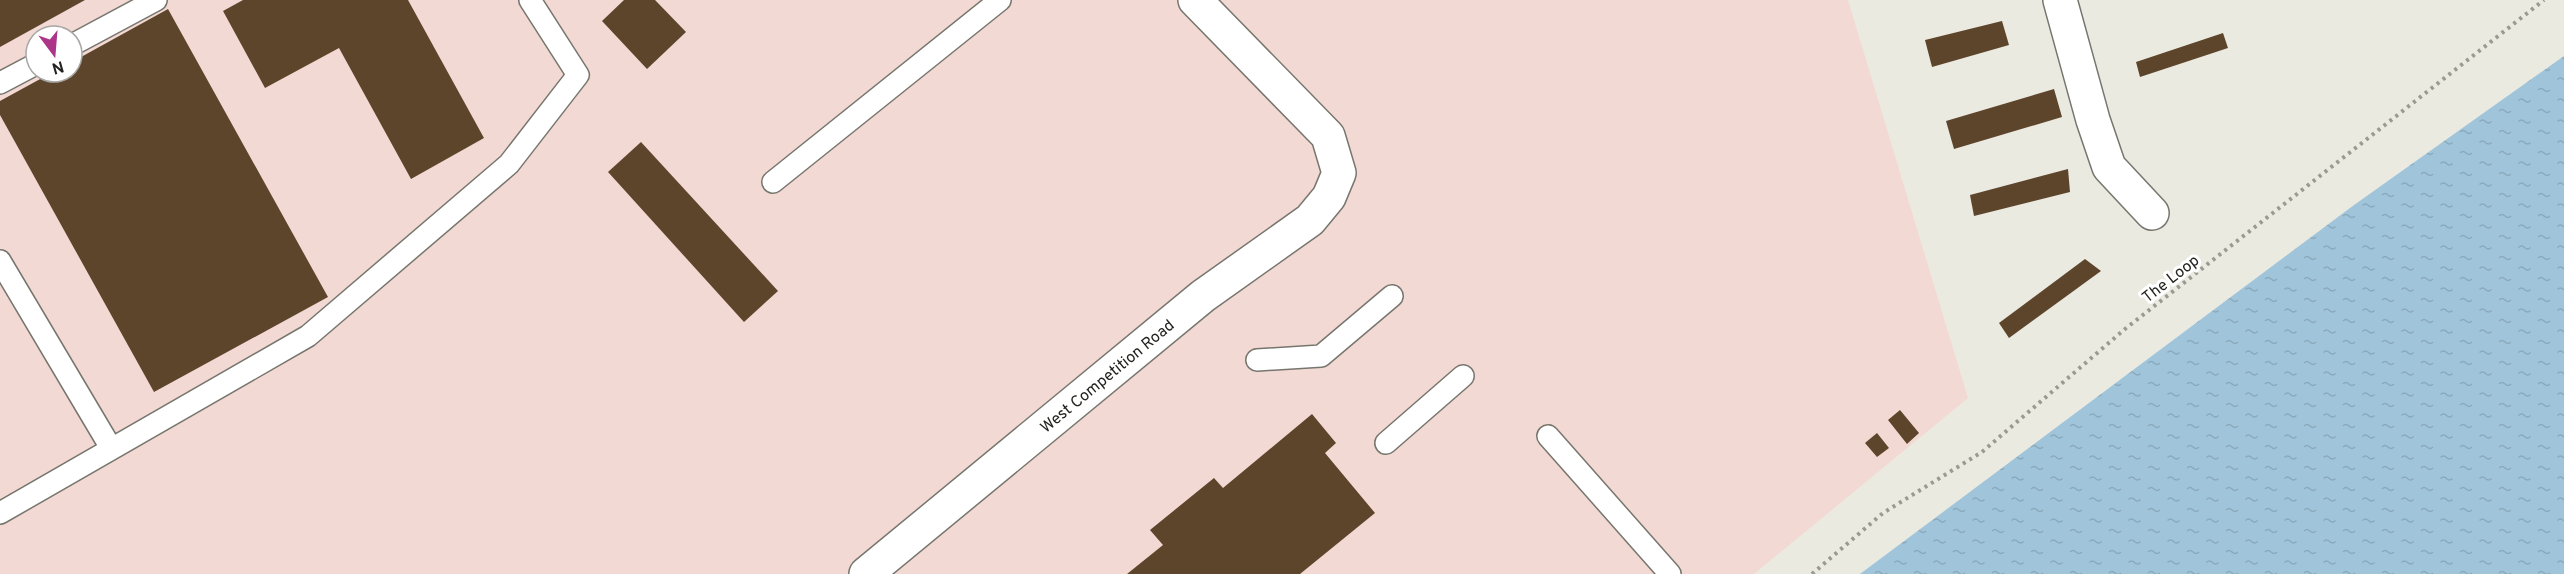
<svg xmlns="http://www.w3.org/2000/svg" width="2564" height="574" viewBox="0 0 2564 574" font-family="Overpass,sans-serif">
<defs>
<pattern id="water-ripples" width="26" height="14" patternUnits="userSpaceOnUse" patternTransform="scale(1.5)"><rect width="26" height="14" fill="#a0c5db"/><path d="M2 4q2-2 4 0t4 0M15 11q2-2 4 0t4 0" fill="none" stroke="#8aa9bc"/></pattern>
</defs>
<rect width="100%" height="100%" fill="#ebeae1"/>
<path fill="#f3d9d3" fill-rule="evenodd" d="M 0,0 L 1848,0 L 1968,398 L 1754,574 L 0,574 ZM 36,36 L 72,36 L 72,72 L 36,72 Z"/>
<polygon fill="url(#water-ripples)" points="2564,56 2564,574 1860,574 2354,205"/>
<g fill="#5d452c">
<polygon points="0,0 85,0 0,47"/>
<polygon points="243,0 408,0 484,138 411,179 339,48 265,88 223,11"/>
<polygon points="624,0 655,0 686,32 647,69 602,21"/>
<polygon points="168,9 328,297 154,392 0,115 0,101 53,72 72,72 72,62"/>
<polygon points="2002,21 2009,45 1932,67 1925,40"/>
<polygon points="2223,33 2228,48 2140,77 2136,62"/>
<polygon points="2054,89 2062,117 1954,149 1946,121"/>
<polygon points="641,142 778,291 744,322 608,172"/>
<polygon points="2068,169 2070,192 1974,216 1970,195"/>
<polygon points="2085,259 2101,271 2009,338 1999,323"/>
<polygon points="1900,410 1919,433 1907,444 1888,420"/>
<polygon points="1312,414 1336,443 1325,453 1375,513 1300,574 1127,574 1163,545 1150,530 1214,478 1223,488"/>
<polygon points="1877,433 1889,448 1877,457 1865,443"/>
</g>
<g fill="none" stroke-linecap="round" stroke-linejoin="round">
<g stroke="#77766e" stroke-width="24">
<g id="service">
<polyline points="72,45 156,0"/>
<polyline points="0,83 36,64"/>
<polyline points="773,182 1000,0"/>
<polyline points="0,261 111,448"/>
<polyline points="1257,360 1321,356 1392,296"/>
<polyline points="1548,436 1670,574"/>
<polyline points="1386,443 1463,376"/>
<polyline points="0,513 308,336 509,164 578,75 530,0"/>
</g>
</g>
<g stroke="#77766e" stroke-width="36">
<g id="minor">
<polyline points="2060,0 2093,120 2109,167 2152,213"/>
<path id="s1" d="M 866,574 L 1203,296 L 1310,220 L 1329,197 L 1339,173 L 1328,136 L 1195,0"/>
</g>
</g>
<polyline stroke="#9a9992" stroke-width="4" stroke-dasharray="3 4.5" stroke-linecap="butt" points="1812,574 1883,513 1982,452 2125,329 2544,0"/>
<use href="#service" stroke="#fff" stroke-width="21"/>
<use href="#minor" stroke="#fff" stroke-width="33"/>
</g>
<g text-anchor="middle" stroke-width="6" stroke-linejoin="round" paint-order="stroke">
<g font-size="16" fill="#22221e" stroke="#fff">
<text transform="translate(2170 278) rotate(-38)" y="6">The Loop</text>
<text dy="6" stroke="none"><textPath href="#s1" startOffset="312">West Competition Road</textPath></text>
</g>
</g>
<g transform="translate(54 54) rotate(164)"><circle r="28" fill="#ffffff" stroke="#a7a7a5" stroke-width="1.5"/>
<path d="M0-4.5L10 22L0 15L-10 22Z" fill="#ac358a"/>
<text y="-9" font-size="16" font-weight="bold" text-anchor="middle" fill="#22221e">N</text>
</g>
</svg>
